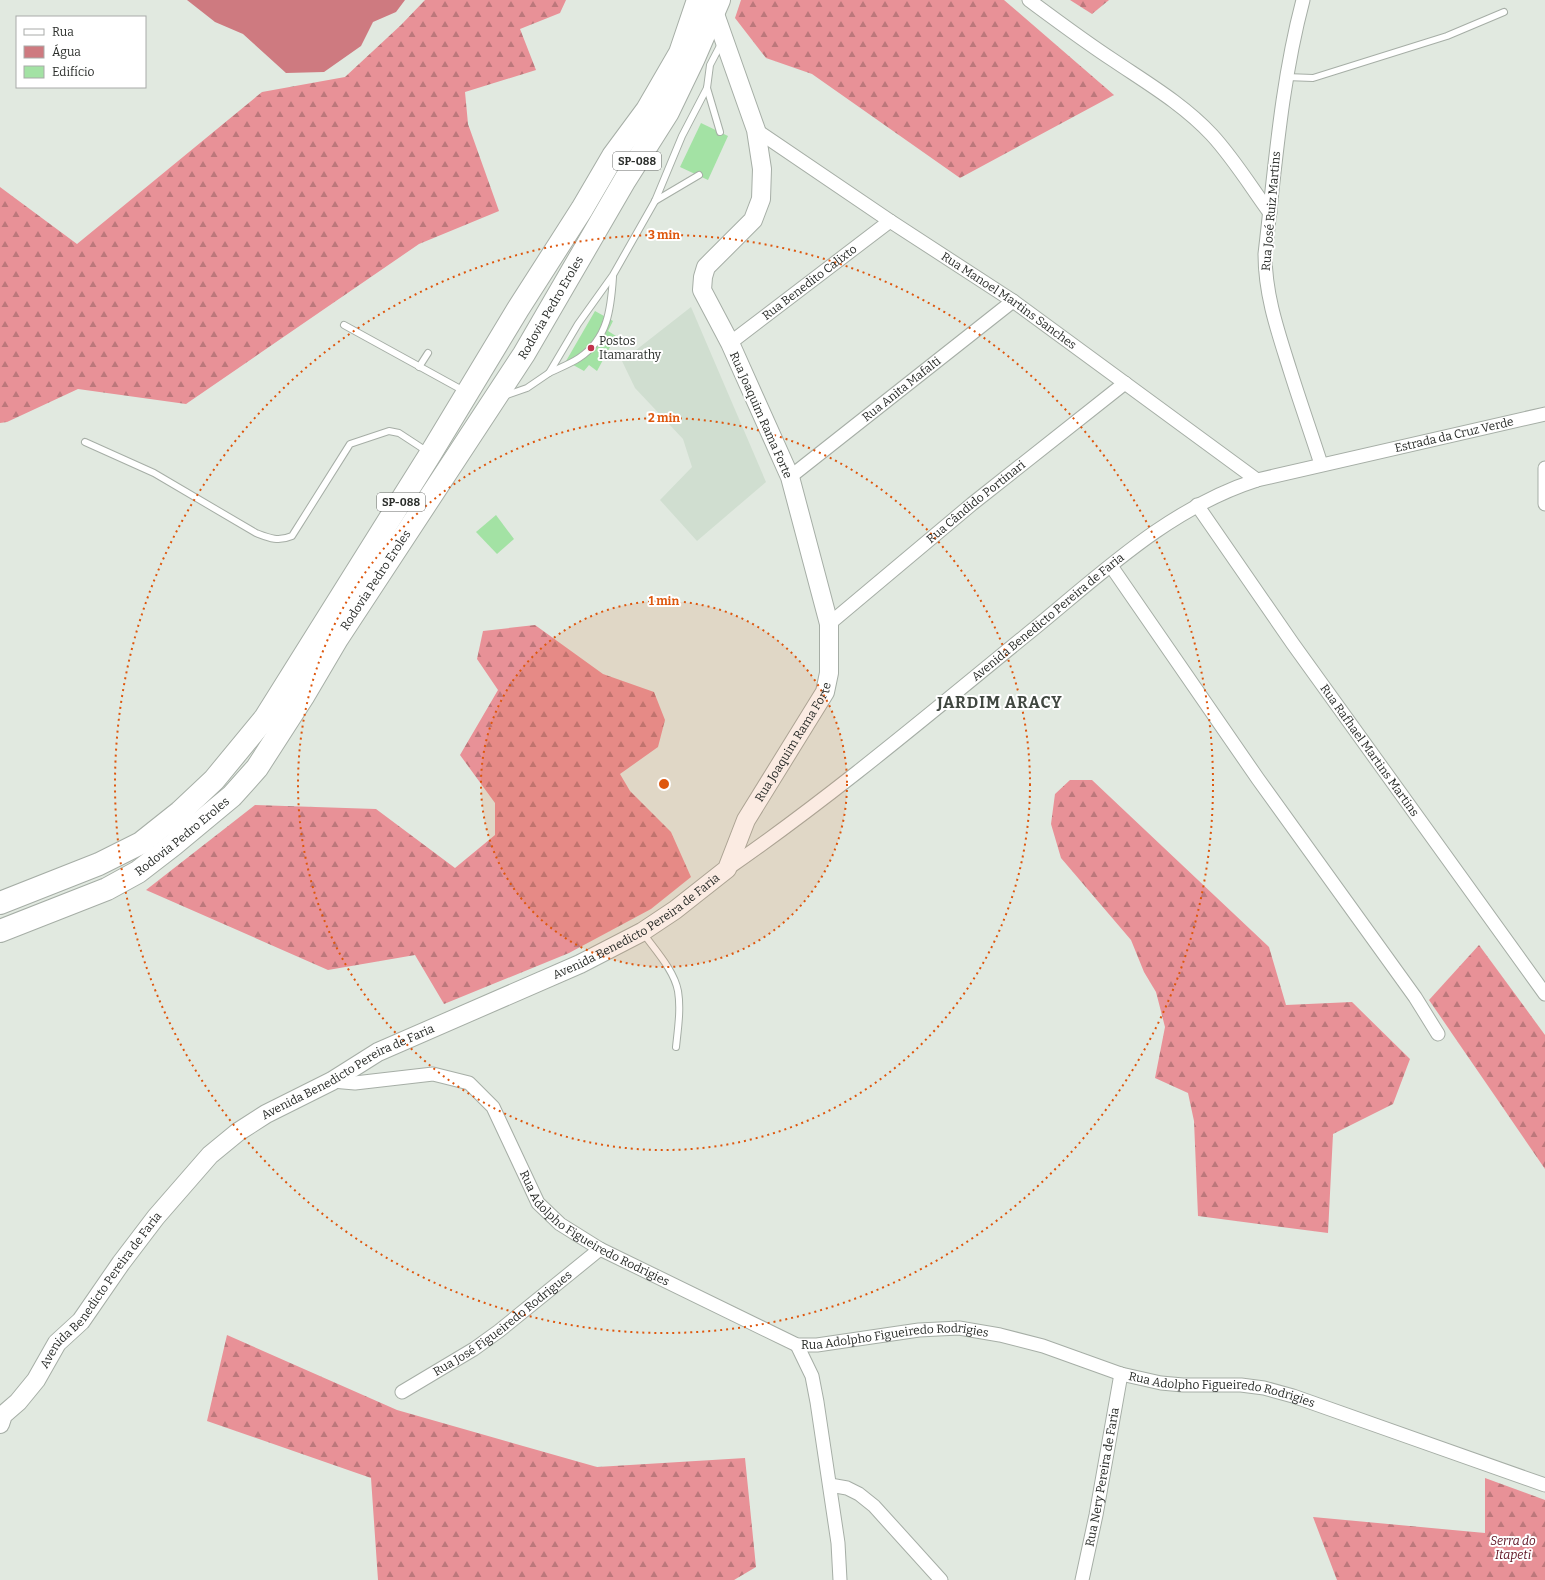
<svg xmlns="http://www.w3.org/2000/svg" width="1545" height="1580" viewBox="0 0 1545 1580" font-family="Bitter,serif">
<defs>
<pattern id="forest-firs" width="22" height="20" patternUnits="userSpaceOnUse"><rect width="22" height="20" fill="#e89197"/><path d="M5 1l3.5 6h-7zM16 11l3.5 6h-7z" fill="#bc777b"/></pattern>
</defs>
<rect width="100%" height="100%" fill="#e1e9e0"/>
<polygon fill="#d0ded0" points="691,307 766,482 697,541 660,500 692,467 683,439 635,388 622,361"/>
<g fill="url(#forest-firs)">
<polygon points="425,0 566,0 560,13 520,29 536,70 465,92 468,124 499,211 419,244 186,404 78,389 7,422 0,423 0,187 77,244 262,92 345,77 401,25"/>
<polygon points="741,0 1004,0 1114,95 960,178 812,74 766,58 735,18"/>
<polygon points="1070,0 1109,0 1092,14"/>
<polygon points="535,625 603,674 654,692 665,720 658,747 620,774 630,791 671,832 691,877 651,909 569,953 444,1004 415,955 328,970 146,890 255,805 376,809 455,868 495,835 495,803 460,755 498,690 477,659 483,631"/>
<polygon points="1070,780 1092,780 1269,947 1286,1005 1352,1002 1410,1059 1393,1104 1333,1134 1328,1233 1198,1216 1194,1121 1188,1093 1155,1078 1165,1027 1156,992 1144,972 1131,940 1061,858 1051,824 1055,794"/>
<polygon points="1479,945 1545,1035 1545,1169 1429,1000"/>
<polygon points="227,1335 397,1410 597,1467 745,1458 756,1567 734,1580 378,1580 371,1478 207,1421"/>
<polygon points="1485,1478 1545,1500 1545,1580 1337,1580 1313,1517 1485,1533"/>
</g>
<polygon fill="#ce7a80" points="187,0 405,0 396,12 373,22 361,46 324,72 286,73 243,34 215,22"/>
<g fill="#a3e2a4">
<polygon points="701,123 728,136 708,180 680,167"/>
<polygon points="595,311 613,321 608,331 616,336 597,371 589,365 584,371 566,361"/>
<polygon points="496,515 514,539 497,554 476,532"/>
</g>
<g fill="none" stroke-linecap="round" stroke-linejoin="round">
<g stroke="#a6aea6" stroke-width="8">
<g id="lane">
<polyline points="1286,77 1313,78 1447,36 1504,12"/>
<polyline points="707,88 720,132"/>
<polyline points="655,201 699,175"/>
<polyline points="344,325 464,391"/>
<polyline points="419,367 428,353"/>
<path d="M 549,373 C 559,368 570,364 579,358 C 608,339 611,308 613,277"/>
<polyline points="504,396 527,388 549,373 578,324 613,275 655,201 682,136 707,88 710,65 722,42"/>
<path d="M 85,442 L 154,473 L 256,533 C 269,538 278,542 292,536 L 350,444 L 389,431 L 399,433 L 428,452"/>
<path d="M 643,933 C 655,950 674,970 678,991 C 681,1009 678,1028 676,1047"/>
</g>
</g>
<g stroke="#a6aea6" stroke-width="15">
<g id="street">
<path d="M 1029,0 C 1056,20 1084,41 1113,60 C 1147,83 1183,104 1212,135 C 1234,159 1251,187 1270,213"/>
<path d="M 1303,0 C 1281,83 1275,169 1265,254 C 1265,295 1278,332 1290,370 C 1300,402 1311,433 1321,464"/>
<path id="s1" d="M 756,130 L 890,221 L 1013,301 L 1257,480"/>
<path id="s2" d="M 730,343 L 890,221"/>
<polyline points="1545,468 1545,504"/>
<path id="s3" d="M 790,477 L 1013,301"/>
<path id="s4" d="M 1197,505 L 1293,644 L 1545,994"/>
<polyline points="1111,566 1258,779 1415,997 1438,1034"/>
<path id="s5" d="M 829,624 L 972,504 L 1125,383"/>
<path id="s6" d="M 727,869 C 831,797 927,716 1025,636 C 1097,578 1166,509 1257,480 L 1545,414"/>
<path id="s7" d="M 332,1081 L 355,1083 L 433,1074 L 469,1083 L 493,1107 L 538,1203 L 560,1224 L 600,1249 L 797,1345 L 817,1345 L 919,1330 L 959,1328 L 1000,1335 L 1043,1346 L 1121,1374 L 1161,1383 L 1183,1385 L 1241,1385 L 1264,1388 L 1293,1396 L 1545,1485"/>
<polyline points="797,1345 812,1376 817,1402 838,1543 840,1580"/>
<path id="s8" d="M 402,1392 L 474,1349 L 499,1331 L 600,1249"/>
<polyline points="830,1485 847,1488 859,1494 874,1506 941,1580"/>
<path id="s9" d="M 1082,1580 L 1096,1515 L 1121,1374"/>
</g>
</g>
<g stroke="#a6aea6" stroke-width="20">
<g id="secondary">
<path id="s10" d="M 0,1424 L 3,1415 L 18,1402 L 36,1380 L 57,1343 L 81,1321 L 121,1263 L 156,1217 L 210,1155 L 238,1132 L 266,1114 L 332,1081 L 378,1052 L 580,964 L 642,932 L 675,910 L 727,869 L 746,820 L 825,692 L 829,673 L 829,624 L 790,477 L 730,343 L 702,290 L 703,277 L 706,267 L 753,220 L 761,199 L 762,169 L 756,130 L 715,14"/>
</g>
</g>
<g stroke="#a6aea6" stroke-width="24">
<g id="highway">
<polyline points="0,903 99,864 141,843 180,812 214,780 265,718 431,453 518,309 582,209 613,156 647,110 680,53 698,0"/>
<path id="s11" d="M 0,931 L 107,889 L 138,872 L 173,845 L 232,796 L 257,768 L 304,695 L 337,639 L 524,354 L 625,180 L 668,112 L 694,58 L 719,0"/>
</g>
</g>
<use href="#lane" stroke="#fff" stroke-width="6"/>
<use href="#street" stroke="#fff" stroke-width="13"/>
<use href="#secondary" stroke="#fff" stroke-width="18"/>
<use href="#highway" stroke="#fff" stroke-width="22"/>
</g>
<circle cx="664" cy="784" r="183" fill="#de570d" fill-opacity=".12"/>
<g fill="none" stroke="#de570d" stroke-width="2" stroke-dasharray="2 4">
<circle cx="664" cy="784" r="183"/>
<circle cx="664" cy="784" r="366"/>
<circle cx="664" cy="784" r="549"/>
</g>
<circle fill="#c2324c" stroke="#fff" stroke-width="1.5" cx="591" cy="348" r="4"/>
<g text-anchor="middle" stroke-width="4" stroke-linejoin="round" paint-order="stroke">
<g fill="#fff" stroke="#696b69" stroke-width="1">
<rect x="613" y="152" width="48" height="18" rx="3"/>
<rect x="377" y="493" width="48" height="18" rx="3"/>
</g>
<g font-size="11" font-weight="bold" fill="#292c29">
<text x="637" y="165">SP-088</text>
<text x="401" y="506">SP-088</text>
</g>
<g font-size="12" fill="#292c29" stroke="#fff">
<text transform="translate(1271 211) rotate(-85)" y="4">Rua José Ruiz Martins</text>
<text dy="4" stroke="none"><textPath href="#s2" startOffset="100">Rua Benedito Calixto</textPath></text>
<text dy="4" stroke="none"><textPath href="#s1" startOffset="305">Rua Manoel Martins Sanches</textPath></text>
<text dy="4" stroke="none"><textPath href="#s11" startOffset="855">Rodovia Pedro Eroles</textPath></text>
<text dy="4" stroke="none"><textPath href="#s3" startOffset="142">Rua Anita Mafalti</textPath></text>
<text transform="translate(761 415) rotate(66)" y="4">Rua Joaquim Rama Forte</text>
<text dy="4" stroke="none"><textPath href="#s6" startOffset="862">Estrada da Cruz Verde</textPath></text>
<text dy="4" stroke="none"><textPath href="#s5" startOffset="191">Rua Cândido Portinari</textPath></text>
<text dy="4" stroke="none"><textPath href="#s11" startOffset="531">Rodovia Pedro Eroles</textPath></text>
<text dy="4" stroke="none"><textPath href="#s6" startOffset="408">Avenida Benedicto Pereira de Faria</textPath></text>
<text dy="4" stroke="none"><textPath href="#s10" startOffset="1081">Rua Joaquim Rama Forte</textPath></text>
<text dy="4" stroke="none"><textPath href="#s4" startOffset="300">Rua Rafhael Martins Martins</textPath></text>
<text dy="4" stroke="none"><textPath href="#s11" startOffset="207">Rodovia Pedro Eroles</textPath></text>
<text dy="4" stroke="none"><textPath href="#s10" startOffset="829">Avenida Benedicto Pereira de Faria</textPath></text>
<text dy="4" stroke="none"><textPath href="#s10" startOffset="505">Avenida Benedicto Pereira de Faria</textPath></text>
<text dy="4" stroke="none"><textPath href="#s7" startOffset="338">Rua Adolpho Figueiredo Rodrigies</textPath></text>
<text dy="4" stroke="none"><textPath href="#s10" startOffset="169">Avenida Benedicto Pereira de Faria</textPath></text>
<text dy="4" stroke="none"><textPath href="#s8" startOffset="122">Rua José Figueiredo Rodrigues</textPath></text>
<text dy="4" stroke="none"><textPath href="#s7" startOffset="674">Rua Adolpho Figueiredo Rodrigies</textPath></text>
<text dy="4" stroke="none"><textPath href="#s7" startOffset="1010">Rua Adolpho Figueiredo Rodrigies</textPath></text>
<text dy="4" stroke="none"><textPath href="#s9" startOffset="105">Rua Nery Pereira de Faria</textPath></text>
</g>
<g font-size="12" fill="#292c29" stroke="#fff" text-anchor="start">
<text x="599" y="345">Postos<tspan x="599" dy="14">Itamarathy</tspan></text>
</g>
<g font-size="12" font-style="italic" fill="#5b0d1d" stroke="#fff">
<text x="1513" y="1545">Serra do<tspan x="1513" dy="14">Itapeti</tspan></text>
</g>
<g font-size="16" font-weight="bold" letter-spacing="1" fill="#404740" stroke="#fff">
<text x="1000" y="708">JARDIM ARACY</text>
</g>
</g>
<circle cx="664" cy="784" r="6" fill="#de570d" stroke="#fff" stroke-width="2"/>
<g font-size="12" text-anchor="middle" font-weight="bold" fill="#de570d" stroke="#fff" stroke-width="4" stroke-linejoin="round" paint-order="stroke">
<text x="664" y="239">3 min</text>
<text x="664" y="422">2 min</text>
<text x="664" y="605">1 min</text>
</g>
<rect x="16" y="16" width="130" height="72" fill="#ffffff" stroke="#a9aba9"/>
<rect x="24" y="29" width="20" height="6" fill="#ffffff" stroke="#a9aba9"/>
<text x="52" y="36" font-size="12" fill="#292c29">Rua</text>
<rect x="24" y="46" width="20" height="12" fill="#ce7a80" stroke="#a9aba9"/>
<text x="52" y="56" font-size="12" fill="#292c29">Água</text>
<rect x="24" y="66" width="20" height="12" fill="#a3e2a4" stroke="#a9aba9"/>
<text x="52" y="76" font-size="12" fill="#292c29">Edifício</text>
</svg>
